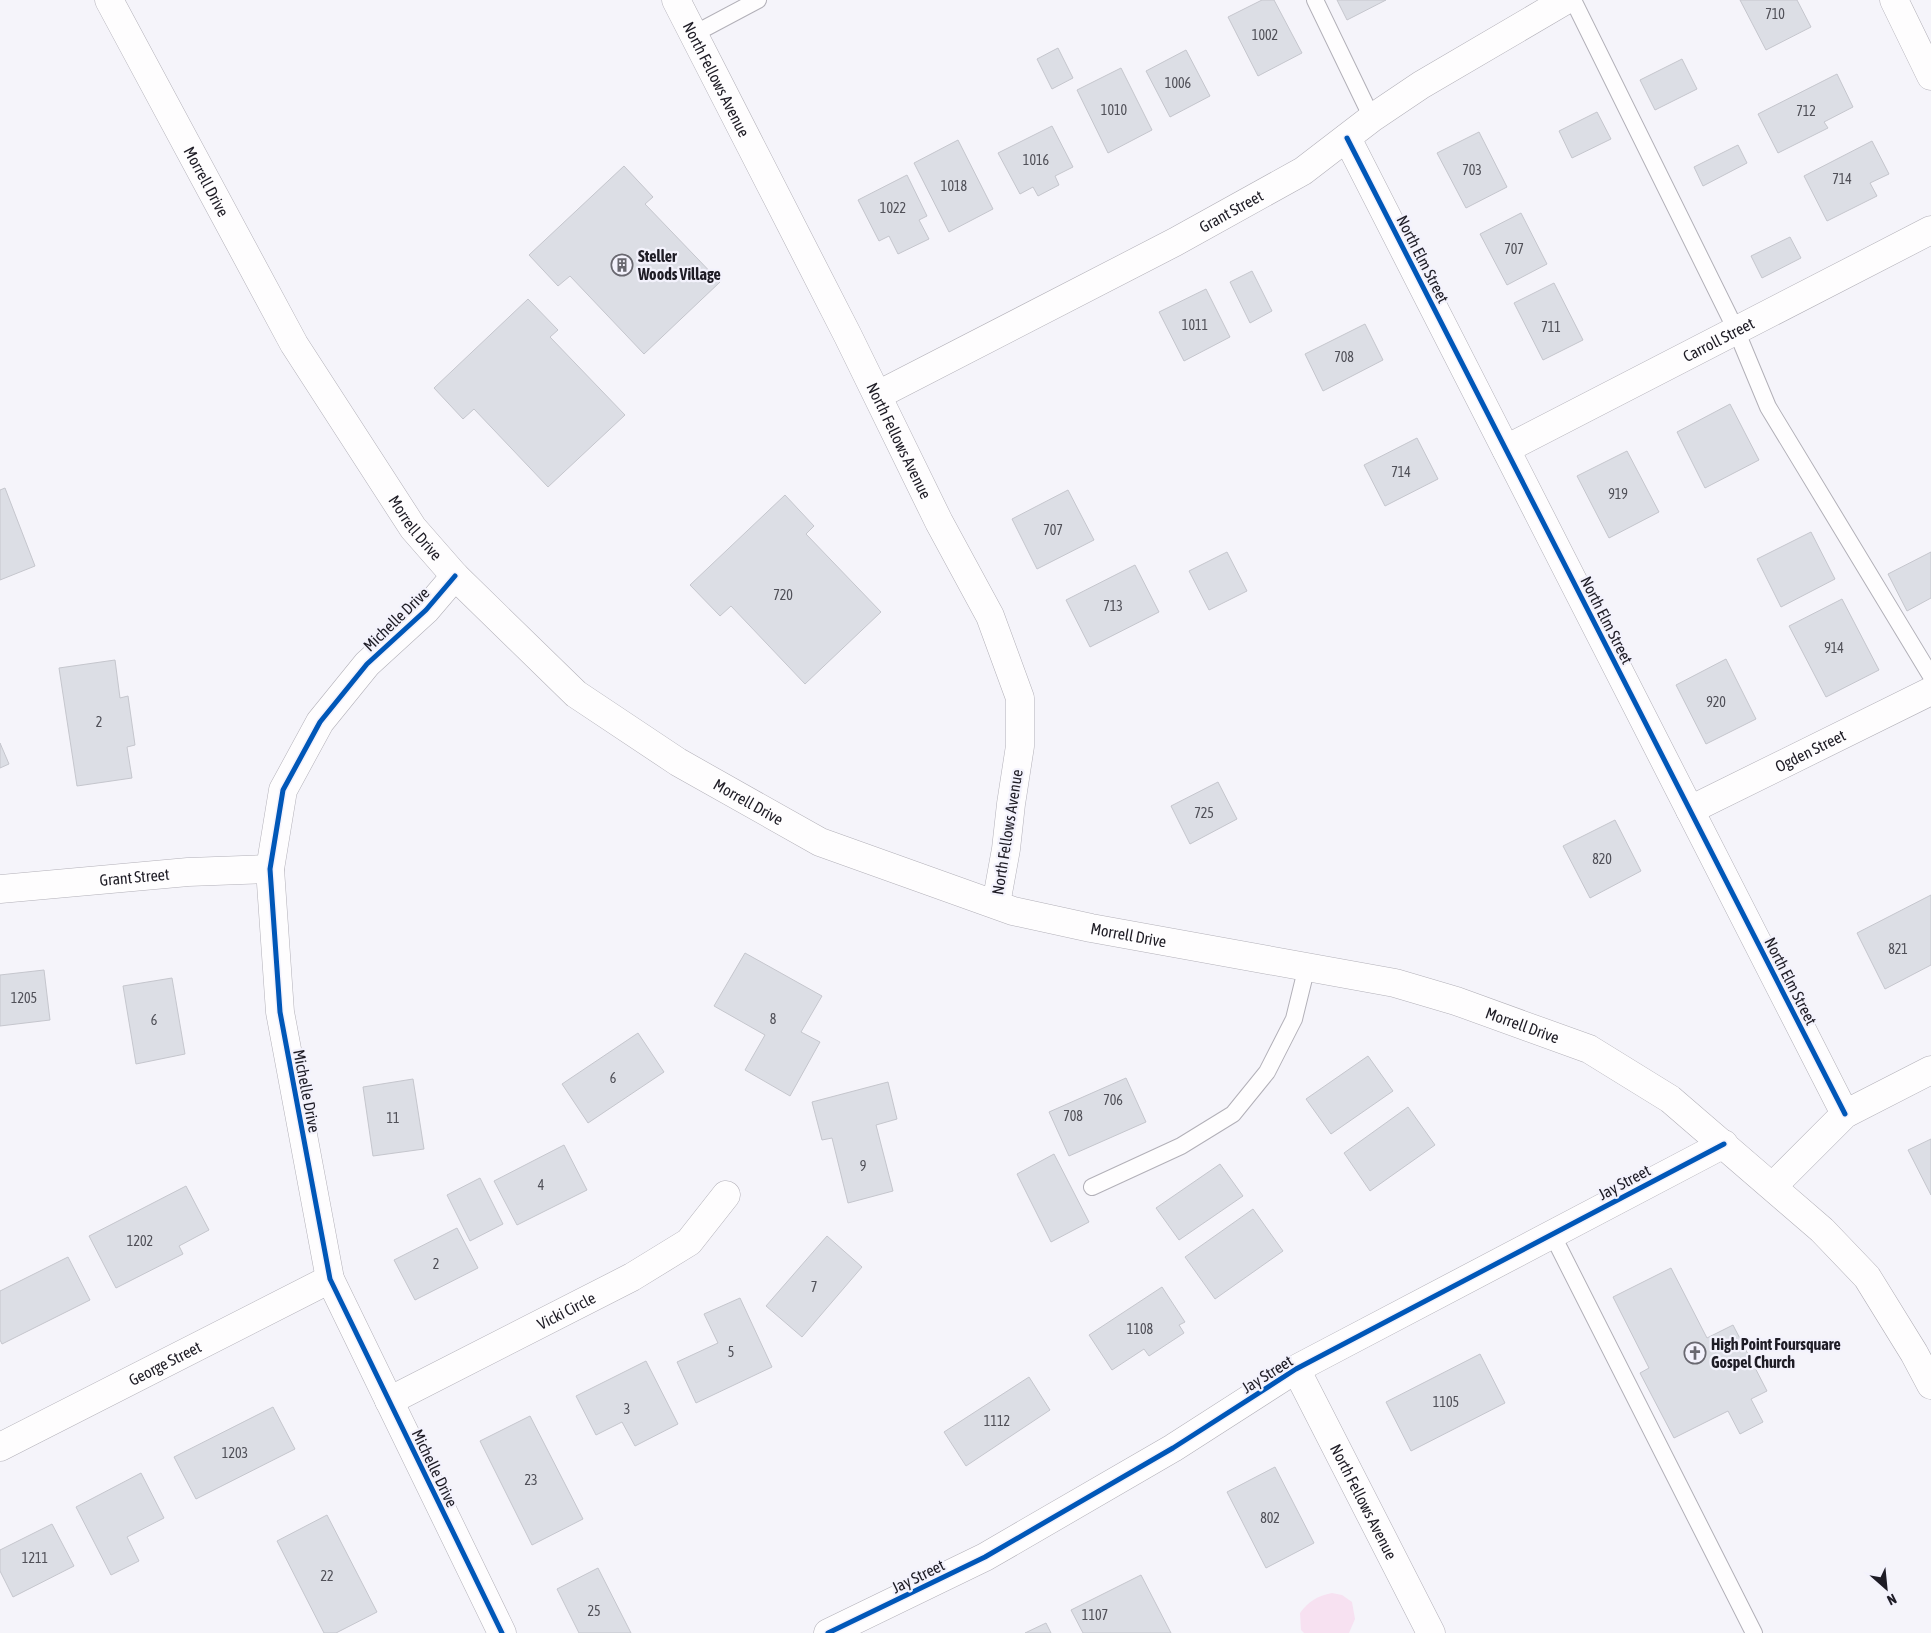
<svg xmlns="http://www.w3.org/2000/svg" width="1931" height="1633" viewBox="0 0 1931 1633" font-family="'Asap Condensed',sans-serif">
<rect width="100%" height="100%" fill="#f5f4fa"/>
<path fill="#f7e1f1" d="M 1332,1593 L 1342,1595 L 1352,1602 L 1355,1619 L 1349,1633 L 1304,1633 L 1301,1630 L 1300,1613 C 1309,1601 1317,1596 1332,1593 Z"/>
<g fill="#dcdee5" stroke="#c5c6cd">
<polygon points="1262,0 1274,0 1302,53 1258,76 1228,17"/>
<polygon points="1337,0 1386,0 1347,20"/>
<polygon points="1740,0 1797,0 1811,27 1766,50"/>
<polygon points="1058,48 1073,78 1052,89 1037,59"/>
<polygon points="1186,50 1210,96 1170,117 1146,71"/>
<polygon points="1682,59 1697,89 1655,110 1640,80"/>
<polygon points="1121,68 1152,130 1108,153 1077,90"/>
<polygon points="1837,74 1853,107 1824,122 1828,128 1778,153 1758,114"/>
<polygon points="1597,112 1611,139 1572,158 1559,131"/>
<polygon points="1052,126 1073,167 1055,176 1059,185 1038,196 1033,187 1020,194 998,153"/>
<polygon points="1479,132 1507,187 1466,208 1437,153"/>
<polygon points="958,140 993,209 949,232 914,163"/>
<polygon points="1872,141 1889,174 1870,183 1877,196 1827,221 1804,176"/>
<polygon points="1738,145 1747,163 1703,186 1694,167"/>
<polygon points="624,166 653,197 645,204 720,282 644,354 570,276 558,286 529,255"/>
<polygon points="907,175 927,216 919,220 929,239 898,254 889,236 879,241 858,200"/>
<polygon points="1521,213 1547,264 1507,285 1480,234"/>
<polygon points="1790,237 1801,258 1762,278 1751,256"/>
<polygon points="1252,271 1272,311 1250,323 1230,282"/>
<polygon points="1554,283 1583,340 1543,360 1514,303"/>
<polygon points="1206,289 1230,337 1184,361 1159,312"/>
<polygon points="528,299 558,330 550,337 625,415 548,487 474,409 463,419 434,388"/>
<polygon points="1365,324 1383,360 1323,391 1305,354"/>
<polygon points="1730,404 1759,460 1705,488 1677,432"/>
<polygon points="1417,438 1438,479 1385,506 1364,465"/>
<polygon points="1627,451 1659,512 1609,538 1577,476"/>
<polygon points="5,488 35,566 0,580 0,490"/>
<polygon points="1068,490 1094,540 1037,569 1012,519"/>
<polygon points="785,495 814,526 806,534 881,612 805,684 731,606 720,616 690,585"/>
<polygon points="1811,532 1835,579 1781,607 1757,559"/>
<polygon points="1227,552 1247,591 1209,610 1189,571"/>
<polygon points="1931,552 1931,598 1907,611 1888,574"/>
<polygon points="1135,565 1159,612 1090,647 1066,600"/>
<polygon points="1842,599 1879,670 1826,697 1789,626"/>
<polygon points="1726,659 1756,719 1706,744 1676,685"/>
<polygon points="115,660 120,698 128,696 135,745 127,747 132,778 77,786 59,668"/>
<polygon points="0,743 9,764 0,768"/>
<polygon points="1218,782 1237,819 1190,844 1171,806"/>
<polygon points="1615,820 1641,871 1590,898 1563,846"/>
<polygon points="1931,895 1931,965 1885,989 1857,933"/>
<polygon points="745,953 822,996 801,1032 820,1042 790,1096 745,1070 765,1035 714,1006"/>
<polygon points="44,970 50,1020 0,1026 0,975"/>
<polygon points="172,978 185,1054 136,1064 123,986"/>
<polygon points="638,1033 664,1072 588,1123 562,1084"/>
<polygon points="1368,1056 1393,1091 1331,1134 1306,1099"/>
<polygon points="1126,1078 1146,1122 1069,1156 1049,1112"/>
<polygon points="413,1079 424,1149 373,1156 363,1087"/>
<polygon points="888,1082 897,1119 876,1125 893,1191 848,1203 832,1138 822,1140 812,1102"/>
<polygon points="1408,1107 1435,1145 1370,1191 1344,1153"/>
<polygon points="1931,1139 1931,1195 1908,1150"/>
<polygon points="564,1145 587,1190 517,1225 494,1181"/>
<polygon points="1054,1154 1089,1222 1051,1242 1017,1174"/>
<polygon points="1220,1164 1243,1196 1179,1240 1156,1208"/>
<polygon points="480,1178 503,1224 470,1241 447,1195"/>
<polygon points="186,1186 209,1230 179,1246 183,1254 116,1288 89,1236"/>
<polygon points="1253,1209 1283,1251 1215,1299 1185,1257"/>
<polygon points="457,1228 478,1268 415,1300 394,1260"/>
<polygon points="827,1236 862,1267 802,1337 766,1306"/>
<polygon points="68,1257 90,1300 2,1344 0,1340 0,1291"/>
<polygon points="1671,1268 1707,1338 1733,1325 1767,1391 1751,1399 1763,1422 1740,1434 1728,1411 1674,1438 1640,1373 1649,1368 1613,1297"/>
<polygon points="1162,1287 1185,1322 1179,1325 1184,1333 1149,1356 1144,1349 1112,1370 1089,1335"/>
<polygon points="740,1298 772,1367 696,1403 677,1362 718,1343 704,1314"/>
<polygon points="1480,1354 1505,1403 1411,1451 1386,1402"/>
<polygon points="646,1361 678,1424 635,1446 622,1422 596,1435 576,1396"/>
<polygon points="1029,1377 1050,1410 966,1466 944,1432"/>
<polygon points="273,1407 295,1449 196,1499 174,1457"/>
<polygon points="530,1416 583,1519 532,1545 480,1441"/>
<polygon points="1275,1467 1314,1543 1266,1568 1227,1492"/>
<polygon points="141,1473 164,1518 127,1537 139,1561 111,1575 76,1507"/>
<polygon points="327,1515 377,1612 336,1633 324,1633 277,1541"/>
<polygon points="52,1524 74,1566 13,1597 0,1571 0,1550"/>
<polygon points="598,1568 631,1633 579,1633 557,1589"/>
<polygon points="1141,1575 1171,1633 1083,1633 1071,1610"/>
<polygon points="1046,1623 1051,1633 1025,1633"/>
</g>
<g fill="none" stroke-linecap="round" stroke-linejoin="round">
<g stroke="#b2b0b8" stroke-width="18">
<g id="service">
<polyline points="1315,0 1372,118"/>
<polyline points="1573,0 1736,330 1768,407 1931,676"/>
<polyline points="694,34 758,0"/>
<polyline points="1092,1187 1181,1146 1233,1114 1267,1072 1294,1019 1307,966"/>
<polyline points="1552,1234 1754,1633"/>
</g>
</g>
<g stroke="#b2b0b8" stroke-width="29">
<g id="minor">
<path id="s1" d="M 676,0 L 848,336 L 939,522 L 990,616 L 1020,698 L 1020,746 L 1011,804 L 1006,849 L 996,904"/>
<polyline points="1894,0 1931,76"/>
<polyline points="1347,138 1845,1114"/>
<path id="s2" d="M 878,395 L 1175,242 L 1303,171 L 1372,118 L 1421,85 L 1566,0"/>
<path id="s3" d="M 1506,449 L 1931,230"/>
<polyline points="455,576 426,610 367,664 320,722 283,790 270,869 280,1012 330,1279 502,1633"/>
<path id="s4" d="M 1690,810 L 1931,691"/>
<path id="s5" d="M 0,889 L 188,872 L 270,869"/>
<polyline points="1773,1186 1845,1114 1931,1070"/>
<path id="s6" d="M 1296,1369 L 1431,1633"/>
<path id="s7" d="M 389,1401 L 632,1277 L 689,1242 L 726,1195"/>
<path id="s8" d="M 0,1447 L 330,1279"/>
<polyline points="828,1633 985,1557 1173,1448 1296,1369 1724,1144"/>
</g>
</g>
<g stroke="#b2b0b8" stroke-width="29">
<g id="secondary">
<path id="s9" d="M 109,0 L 294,344 L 413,528 L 455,576 L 576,694 L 678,762 L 820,842 L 1013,911 L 1091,928 L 1395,983 L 1456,1001 L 1589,1049 L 1670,1099 L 1822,1230 L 1867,1277 L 1914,1353 L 1931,1385"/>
</g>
</g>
<use href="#service" stroke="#fefdfe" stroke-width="16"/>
<use href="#minor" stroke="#fefdfe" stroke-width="28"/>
<use href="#secondary" stroke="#fefdfe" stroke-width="28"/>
<g stroke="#f3f2fc" stroke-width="8">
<g id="cycleway">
<polyline points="1347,138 1845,1114"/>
<polyline points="455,576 426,610 367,664 320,722 283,790 270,869 280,1012 330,1279 502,1633"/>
<polyline points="828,1633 985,1557 1173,1448 1296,1369 1724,1144"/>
</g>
</g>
<use href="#cycleway" stroke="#0057b8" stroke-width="5"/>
</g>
<defs>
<g id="building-ring" transform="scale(1.125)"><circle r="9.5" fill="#f3f2fc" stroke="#696870" stroke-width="1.5"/><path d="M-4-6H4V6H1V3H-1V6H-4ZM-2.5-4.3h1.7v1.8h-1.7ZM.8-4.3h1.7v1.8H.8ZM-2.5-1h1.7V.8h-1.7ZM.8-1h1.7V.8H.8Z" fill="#696870"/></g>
<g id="church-ring" transform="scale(1.125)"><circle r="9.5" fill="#f3f2fc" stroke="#696870" stroke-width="1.5"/><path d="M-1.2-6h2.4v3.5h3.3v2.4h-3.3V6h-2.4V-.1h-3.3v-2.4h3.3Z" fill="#696870"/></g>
</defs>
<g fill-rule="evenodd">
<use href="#building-ring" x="622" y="265"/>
<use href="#church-ring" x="1695" y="1353"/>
</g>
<g text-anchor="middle" stroke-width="4.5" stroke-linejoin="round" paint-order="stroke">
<g font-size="14" fill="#505058">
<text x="1775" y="19">710</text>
<text x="1265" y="40">1002</text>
<text x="1178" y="88">1006</text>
<text x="1114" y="115">1010</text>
<text x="1806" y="116">712</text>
<text x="1036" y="165">1016</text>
<text x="1472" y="175">703</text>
<text x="1842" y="184">714</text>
<text x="954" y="191">1018</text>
<text x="893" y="213">1022</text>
<text x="1514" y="254">707</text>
<text x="1195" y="330">1011</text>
<text x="1551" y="332">711</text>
<text x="1344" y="362">708</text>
<text x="1401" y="477">714</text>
<text x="1618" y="499">919</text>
<text x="1053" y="535">707</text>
<text x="783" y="600">720</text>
<text x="1113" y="611">713</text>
<text x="1834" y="653">914</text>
<text x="1716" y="707">920</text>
<text x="99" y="727">2</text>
<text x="1204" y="818">725</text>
<text x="1602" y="864">820</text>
<text x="1898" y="954">821</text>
<text x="24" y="1003">1205</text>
<text x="773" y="1024">8</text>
<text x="154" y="1025">6</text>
<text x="613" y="1083">6</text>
<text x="1113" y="1105">706</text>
<text x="1073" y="1121">708</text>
<text x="393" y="1123">11</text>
<text x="863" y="1171">9</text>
<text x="541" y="1190">4</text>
<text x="140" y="1246">1202</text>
<text x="436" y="1269">2</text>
<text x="814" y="1292">7</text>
<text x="1140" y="1334">1108</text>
<text x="731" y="1357">5</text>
<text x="1446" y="1407">1105</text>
<text x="627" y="1414">3</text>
<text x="997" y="1426">1112</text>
<text x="235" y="1458">1203</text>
<text x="531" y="1485">23</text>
<text x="1270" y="1523">802</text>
<text x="35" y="1563">1211</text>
<text x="327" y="1581">22</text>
<text x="594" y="1616">25</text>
<text x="1095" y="1620">1107</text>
</g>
<g font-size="16" fill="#1e1c25" stroke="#f3f2fc">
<text dy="6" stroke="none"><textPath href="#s1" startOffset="89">North Fellows Avenue</textPath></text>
<text dy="6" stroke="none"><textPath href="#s9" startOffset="206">Morrell Drive</textPath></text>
<text dy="6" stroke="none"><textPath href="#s2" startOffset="398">Grant Street</textPath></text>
<text transform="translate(1423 259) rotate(63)" y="6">North Elm Street</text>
<text dy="6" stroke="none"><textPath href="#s3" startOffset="239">Carroll Street</textPath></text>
<text dy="6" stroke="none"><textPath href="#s1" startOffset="494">North Fellows Avenue</textPath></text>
<text dy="6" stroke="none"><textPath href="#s9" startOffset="611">Morrell Drive</textPath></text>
<text transform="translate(396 619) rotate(-44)" y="6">Michelle Drive</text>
<text transform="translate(1607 620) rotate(63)" y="6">North Elm Street</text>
<text dy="6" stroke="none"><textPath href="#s4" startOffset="134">Ogden Street</textPath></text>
<text dy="6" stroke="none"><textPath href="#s9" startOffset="1046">Morrell Drive</textPath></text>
<text transform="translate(1007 832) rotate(-81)" y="6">North Fellows Avenue</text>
<text dy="6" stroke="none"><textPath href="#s5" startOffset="135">Grant Street</textPath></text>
<text dy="6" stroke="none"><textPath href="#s9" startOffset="1451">Morrell Drive</textPath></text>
<text transform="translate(1791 981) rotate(63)" y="6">North Elm Street</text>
<text dy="6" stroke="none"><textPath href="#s9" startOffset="1856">Morrell Drive</textPath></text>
<text transform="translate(307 1091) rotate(79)" y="6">Michelle Drive</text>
<text transform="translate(1624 1182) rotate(-28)" y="6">Jay Street</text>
<text dy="6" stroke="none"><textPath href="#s7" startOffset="199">Vicki Circle</textPath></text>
<text dy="6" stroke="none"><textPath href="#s8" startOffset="185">George Street</textPath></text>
<text transform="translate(1267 1374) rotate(-32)" y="6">Jay Street</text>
<text transform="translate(435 1468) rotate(64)" y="6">Michelle Drive</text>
<text dy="6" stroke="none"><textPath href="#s6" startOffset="149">North Fellows Avenue</textPath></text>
<text transform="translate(918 1576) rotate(-26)" y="6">Jay Street</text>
</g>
<g font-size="16" font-weight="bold" fill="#1e1c25" stroke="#f3f2fc" text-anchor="start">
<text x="638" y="262">Steller<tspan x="638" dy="18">Woods Village</tspan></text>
<text x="1711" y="1350">High Point Foursquare<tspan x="1711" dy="18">Gospel Church</tspan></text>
</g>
</g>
<g transform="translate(1886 1588) rotate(153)" stroke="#f3f2fc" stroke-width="4" paint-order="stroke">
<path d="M0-4L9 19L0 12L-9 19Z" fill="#1e1c25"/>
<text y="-8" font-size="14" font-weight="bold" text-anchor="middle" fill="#1e1c25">N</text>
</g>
</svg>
